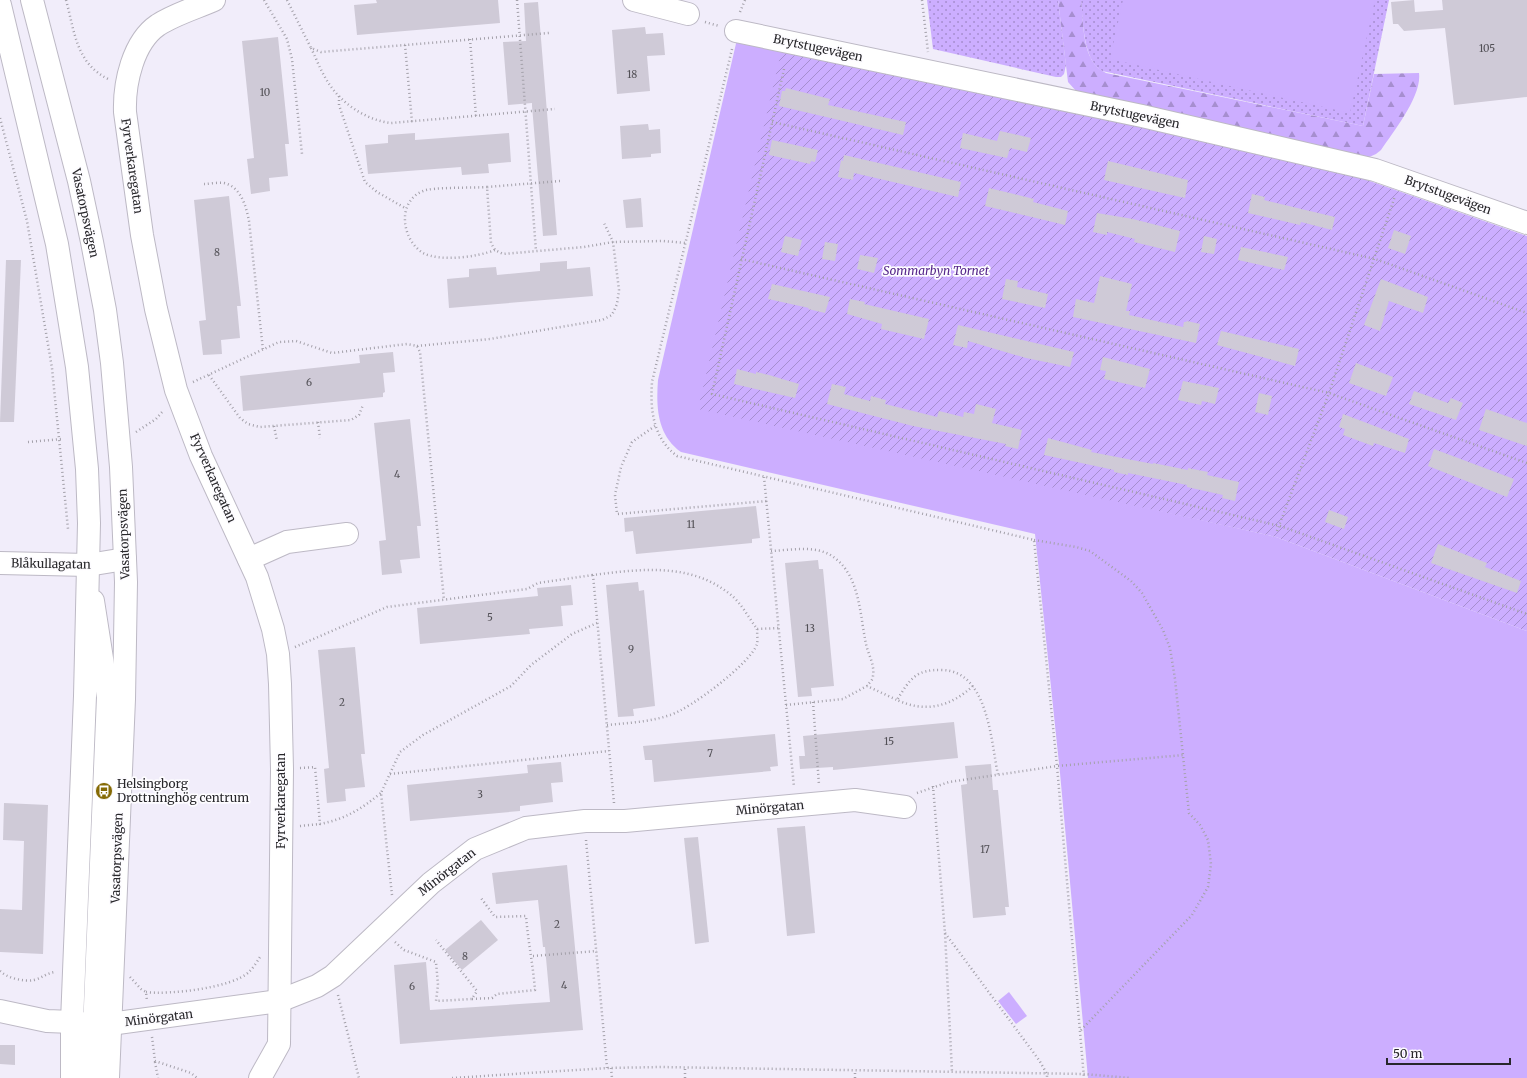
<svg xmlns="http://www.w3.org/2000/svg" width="1527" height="1078" viewBox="0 0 1527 1078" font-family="Merriweather,serif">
<defs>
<pattern id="grass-dots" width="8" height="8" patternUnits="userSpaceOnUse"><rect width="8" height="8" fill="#ccaeff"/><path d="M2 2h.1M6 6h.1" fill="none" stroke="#a68ecf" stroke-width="1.8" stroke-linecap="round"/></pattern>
<pattern id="forest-firs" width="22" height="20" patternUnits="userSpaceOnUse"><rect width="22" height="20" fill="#ccaeff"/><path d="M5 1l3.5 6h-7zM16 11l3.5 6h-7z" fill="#a68ecf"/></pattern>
<pattern id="garden-furrows" width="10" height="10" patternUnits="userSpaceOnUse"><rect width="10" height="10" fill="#ccaeff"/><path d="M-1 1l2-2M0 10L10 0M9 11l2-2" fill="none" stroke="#a68ecf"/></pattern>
</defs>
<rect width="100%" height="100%" fill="#f1edfa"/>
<g fill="url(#grass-dots)">
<polygon points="927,0 1058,0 1066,65 1064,74 1061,77 1056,77 933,49"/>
<path d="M 1081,0 L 1389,0 L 1363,126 L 1102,71 C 1083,60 1083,21 1081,0 Z"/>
</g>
<path fill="url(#forest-firs)" d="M 1058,0 L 1081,0 C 1084,23 1081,62 1106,73 L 1363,126 L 1374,74 L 1419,73 C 1422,96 1394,131 1381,150 L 1376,154 L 1367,158 L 1077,92 L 1068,82 Z"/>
<g fill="#ccaeff">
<polygon points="1123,0 1375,0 1350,113 1110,59"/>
<path d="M 738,35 L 783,44 L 1037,483 L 1276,537 L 1527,631 L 1527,1078 L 1088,1078 L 1060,773 L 1035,534 L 681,452 C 657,435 656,407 658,380 Z"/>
<polygon points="1009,992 1027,1016 1016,1024 998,1001"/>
</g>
<polygon fill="url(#garden-furrows)" points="783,44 1364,179 1527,236 1527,631 1276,537 698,409"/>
<g fill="#cfcad7">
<polygon points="376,0 498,0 500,23 357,35 354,5 377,3"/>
<polygon points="1414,0 1415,12 1443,10 1442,0 1527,0 1527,97 1454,105 1445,28 1404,31 1398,24 1393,24 1391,2"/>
<polygon points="538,2 557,235 543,236 532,106 532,103 508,105 503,42 526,41 524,3"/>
<polygon points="645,27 646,34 663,33 665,55 647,56 650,91 617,94 612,30"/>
<polygon points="278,37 289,144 285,144 288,176 269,178 270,191 251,194 247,159 254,158 242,41"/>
<polygon points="786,88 830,99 828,105 906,122 903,135 779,106 782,91 785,91"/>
<polygon points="648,124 649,130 660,129 661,153 651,154 651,157 622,159 620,126"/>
<polygon points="1000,131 1031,138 1027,152 1010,148 1007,158 960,148 963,133 997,141"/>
<polygon points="415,133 415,140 509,133 511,162 488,164 489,173 462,175 461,167 368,174 365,145 388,143 388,135"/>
<polygon points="772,140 818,150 815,162 811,161 810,164 769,155"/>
<polygon points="844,155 961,182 958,197 854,173 853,180 838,177 841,160 843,161"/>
<polygon points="1108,161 1188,180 1185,198 1104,180"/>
<polygon points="989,188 1034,199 1033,202 1068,211 1065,225 985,206"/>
<polygon points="1252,194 1265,197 1264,200 1335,217 1332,230 1301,222 1300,225 1248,213"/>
<polygon points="229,196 241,306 237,306 240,338 221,340 222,354 203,355 199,321 206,320 194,200"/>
<polygon points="641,198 643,227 626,228 623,200"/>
<polygon points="1097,213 1133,219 1180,231 1175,252 1134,242 1135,239 1107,232 1107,235 1093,232"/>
<polygon points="1394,230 1411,236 1405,254 1388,248"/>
<polygon points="785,236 802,240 798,256 781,252"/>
<polygon points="1204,236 1217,239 1214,254 1201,252"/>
<polygon points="825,242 838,244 835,261 822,259"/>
<polygon points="1241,247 1288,257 1284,270 1238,260"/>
<polygon points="860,255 878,258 874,273 857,269"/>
<polygon points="6,260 21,260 14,422 0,422"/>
<polygon points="567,261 567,269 590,267 593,296 449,308 447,279 469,277 469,269 496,267 497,275 540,271 540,263"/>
<polygon points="1100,276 1132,284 1126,311 1130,311 1129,315 1183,327 1184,322 1186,322 1187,321 1200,324 1196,343 1073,317 1076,299 1094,303"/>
<polygon points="1006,279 1018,281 1017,287 1048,294 1045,308 1002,299"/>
<polygon points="1381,279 1428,297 1423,313 1389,301 1380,331 1364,325"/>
<polygon points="772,284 830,297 825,313 808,309 809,308 768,299"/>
<polygon points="850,299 865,302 864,304 929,319 924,339 881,329 882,324 847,314"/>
<polygon points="958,325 1074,352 1070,367 1026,358 968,341 967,348 953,345"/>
<polygon points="1221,331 1299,349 1295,366 1217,345"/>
<polygon points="393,352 395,372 383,373 385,392 383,393 383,397 243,411 240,376 360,363 359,355"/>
<polygon points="1103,357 1150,369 1145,388 1104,379 1106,371 1100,370"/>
<polygon points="1356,363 1393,377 1386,396 1349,383"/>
<polygon points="737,369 756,374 756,372 769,375 799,384 795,398 734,384"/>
<polygon points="1183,381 1219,388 1215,404 1202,401 1201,405 1178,400"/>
<polygon points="832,384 846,387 844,394 870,401 871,396 886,400 885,404 937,417 939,411 963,417 964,412 974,414 976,404 996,409 992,423 1022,430 1018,449 1005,446 1006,444 913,426 827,404"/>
<polygon points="1414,391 1448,403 1451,398 1463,403 1456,420 1409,404"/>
<polygon points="1259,393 1272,396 1268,415 1255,412"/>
<polygon points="1486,409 1527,423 1527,446 1479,430"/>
<polygon points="1343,414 1409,439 1405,453 1374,443 1373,446 1343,435 1345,429 1339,427"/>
<polygon points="410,419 421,526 417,526 420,558 400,560 402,573 382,575 379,541 386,540 374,423"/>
<polygon points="1048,438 1092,450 1091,452 1153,464 1153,463 1188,470 1188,468 1208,472 1207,475 1239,482 1235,501 1222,498 1223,495 1187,487 1187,485 1128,473 1128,475 1114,472 1114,470 1044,455"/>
<polygon points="1434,449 1514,479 1507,497 1428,466"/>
<polygon points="756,506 760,538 752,539 752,543 636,554 633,531 625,532 624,518"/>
<polygon points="1329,510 1348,517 1344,529 1325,522"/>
<polygon points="1438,544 1487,563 1485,567 1521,581 1517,593 1431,563"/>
<polygon points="818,560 819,569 823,569 834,686 811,688 812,696 798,697 785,563"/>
<polygon points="638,582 639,591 644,590 655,706 633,709 634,716 618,717 606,585"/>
<polygon points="571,585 573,605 561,606 563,626 529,629 530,634 420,644 417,608 538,596 537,588"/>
<polygon points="355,647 365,754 361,754 365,787 345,789 346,801 327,803 324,769 329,768 318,650"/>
<polygon points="954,722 958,758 833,770 833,767 800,769 799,756 805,756 803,736"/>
<polygon points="775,734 778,766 770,767 771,771 654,782 652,760 645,760 643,746"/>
<polygon points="561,762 563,782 551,783 553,802 520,806 520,811 410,821 407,785 528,773 527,765"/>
<polygon points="991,764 993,790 998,790 1009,907 1005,907 1006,915 973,918 961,785 967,784 965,766"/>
<polygon points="4,803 48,805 43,954 0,952 0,909 22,910 24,841 3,840"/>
<polygon points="805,826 815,933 787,936 777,828"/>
<polygon points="698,837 709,942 695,944 684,838"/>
<polygon points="567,865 583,1030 400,1044 394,965 426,962 430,1010 550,1002 545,947 543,947 538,900 496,904 492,873"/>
<polygon points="481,920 498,940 462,970 445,950"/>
<polygon points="0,1045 15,1045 15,1065 0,1064"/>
</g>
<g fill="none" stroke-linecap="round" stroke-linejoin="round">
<g stroke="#bdb9c5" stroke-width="24">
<g id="minor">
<path d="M 214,0 C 196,8 175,14 158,25 C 133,42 124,83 125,112 L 142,235 L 156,309 L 176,390 L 201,456 L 257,577 L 273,629 L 278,654 L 280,684 L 282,769 L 279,1044 L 260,1078"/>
<polyline points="634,0 688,14"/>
<polyline points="736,31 1142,116 1375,170 1527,223"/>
<polyline points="249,559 287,542 347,534"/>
<polyline points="0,563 88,565 125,559"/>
<polyline points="0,1011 47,1021 72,1022 95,1025 110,1024 279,1001 317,986 333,976 431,883 475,849 526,828 585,821 625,821 855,800 905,807"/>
<polyline points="92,1078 108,697 93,601"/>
</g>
</g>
<g stroke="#bdb9c5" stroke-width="24">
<g id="major">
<polyline points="32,0 79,181 92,242 105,310 112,363 121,467 126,582 124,699 108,1078"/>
<polyline points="0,5 57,244 77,367 87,469 89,523 85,696 72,1022 72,1078"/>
</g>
</g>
<g stroke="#a4a1aa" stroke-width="2.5" stroke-dasharray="1 3" stroke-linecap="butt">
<path d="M 66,0 C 75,33 76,64 110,80"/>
<polyline points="264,0 287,39 292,59 302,154"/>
<polyline points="287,0 311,48 321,52 549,33"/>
<polyline points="517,0 536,251"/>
<polyline points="922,0 928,52"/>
<polyline points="740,12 745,0"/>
<polyline points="705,22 719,26"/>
<polyline points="470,39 476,116"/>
<polyline points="405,45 412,122"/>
<path d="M 311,48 C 316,58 320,69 326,79 C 339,102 365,120 391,123 L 555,109"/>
<path d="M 732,49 L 652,382 C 650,410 653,438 677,456 L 1034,540 L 1057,766 L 1084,1078"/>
<polyline points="784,69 712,394 1280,526 1527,614"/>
<polyline points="339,96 339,105 365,182 377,192 405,208"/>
<polyline points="0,118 27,221 52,368 68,529"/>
<polyline points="772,122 1375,259 1527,313"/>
<polyline points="560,181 487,187 491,243 495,250 503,254 584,247 613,242 663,241 686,243"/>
<path d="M 204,184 C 210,184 218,182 224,183 C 241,187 246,206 249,221 L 263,350"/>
<path d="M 487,187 C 475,188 431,187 423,191 C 396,202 402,240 423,253 C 440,262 478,257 495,250"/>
<polyline points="741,259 1329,393 1527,463"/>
<polyline points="417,346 490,339 602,320 612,315 617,304 619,290 613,242 604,223"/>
<polyline points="209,375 240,418 248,424 260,427 351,420 359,415 363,405"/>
<polyline points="193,382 279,342 296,341 332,353 407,344 417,346 420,352 444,600"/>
<polyline points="318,422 320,438"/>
<polyline points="274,426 277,441"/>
<polyline points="655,426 632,442 621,467 615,495 617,514 767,501"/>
<polyline points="136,432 156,419 163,411"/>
<polyline points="28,442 62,439"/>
<polyline points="764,477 794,787"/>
<polyline points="1277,531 1329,393 1395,196"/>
<polyline points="1034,540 1076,547 1090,551 1131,581 1142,593 1163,630 1170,648 1175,679 1189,813 1200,825 1208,840 1211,864 1208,887 1192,915 1080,1031"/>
<path d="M 771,551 C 792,550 819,544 836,559 C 860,578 860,616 866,644 C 868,654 875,665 873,676 C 873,680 869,683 867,686"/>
<polyline points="295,647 387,607 527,589 538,583 593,575"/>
<path d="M 973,686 C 950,707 925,713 897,700 C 910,679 916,669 942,670 C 988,671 991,741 998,775"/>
<polyline points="813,702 819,785"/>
<polyline points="786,705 843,699 867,686 897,700"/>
<path d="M 607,725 C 628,723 650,722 670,715 C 690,709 751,663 757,644 C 758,640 757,634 757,629"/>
<path d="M 300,768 L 315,767 L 320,824 C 345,819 360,810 381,793"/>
<polyline points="390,774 609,751"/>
<polyline points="933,786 945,933 952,1072"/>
<polyline points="917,793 949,782 1057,766 1184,755"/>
<path d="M 614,803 L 593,575 C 640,569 691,562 731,595 C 741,603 749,618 757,629 L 779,628"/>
<polyline points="300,826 320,824"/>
<polyline points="586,840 607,1068"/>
<polyline points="392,895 381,793 400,752 423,735 511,686 531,665 572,634 597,623"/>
<polyline points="945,933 1039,1060 1047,1074 1047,1078"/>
<polyline points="395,942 404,950 436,962 438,985 436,1001 472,999 477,991 436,940"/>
<polyline points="533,956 597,951"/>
<path d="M 0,971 C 7,978 24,982 34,980 C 42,978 47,973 55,972"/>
<polyline points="130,977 141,989 146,992 147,1001"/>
<path d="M 146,992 C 169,995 232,988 249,972 C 253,968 257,962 260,957"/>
<polyline points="338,995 359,1078"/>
<path d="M 472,999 L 492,998 L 497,994 L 535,990 C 533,965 528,941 526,916 L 495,917 L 481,898"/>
<polyline points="152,1037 155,1061 191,1073 197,1078"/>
<polyline points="155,1062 158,1078"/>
<polyline points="611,1068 612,1078"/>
<polyline points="452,1078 607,1068 661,1067 1084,1074 1130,1078"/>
<polyline points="685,1078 685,1068"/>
<polyline points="855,1078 855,1070"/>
</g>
<use href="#minor" stroke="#fff" stroke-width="22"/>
<use href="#major" stroke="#fff" stroke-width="22"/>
</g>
<defs>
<g id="bus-disc" transform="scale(0.9)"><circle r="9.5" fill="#856a05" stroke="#fdfcff"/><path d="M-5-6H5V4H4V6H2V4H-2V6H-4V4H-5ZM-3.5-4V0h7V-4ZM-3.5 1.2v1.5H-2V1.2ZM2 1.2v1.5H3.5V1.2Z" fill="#fff"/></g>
</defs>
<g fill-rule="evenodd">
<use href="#bus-disc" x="104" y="791"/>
</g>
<g text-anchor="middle" stroke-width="3.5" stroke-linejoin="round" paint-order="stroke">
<g font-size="10" fill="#525056">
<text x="1487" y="52">105</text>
<text x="632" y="78">18</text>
<text x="265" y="96">10</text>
<text x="217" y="256">8</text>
<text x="309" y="386">6</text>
<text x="397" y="478">4</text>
<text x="691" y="528">11</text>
<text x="490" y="621">5</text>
<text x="810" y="632">13</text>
<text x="631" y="653">9</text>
<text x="342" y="706">2</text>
<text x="889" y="745">15</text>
<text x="710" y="757">7</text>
<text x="480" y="798">3</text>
<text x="985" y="853">17</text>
<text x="557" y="928">2</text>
<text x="465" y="960">8</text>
<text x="564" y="989">4</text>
<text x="412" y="990">6</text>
</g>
<g font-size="12" fill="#28272b" stroke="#fdfcff">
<text transform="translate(818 48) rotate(12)" y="4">Brytstugevägen</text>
<text transform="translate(1135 115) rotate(12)" y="4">Brytstugevägen</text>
<text transform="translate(132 166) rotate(82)" y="4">Fyrverkaregatan</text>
<text transform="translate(1448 195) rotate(20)" y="4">Brytstugevägen</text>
<text transform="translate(85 213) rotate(78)" y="4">Vasatorpsvägen</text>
<text transform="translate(213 478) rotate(66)" y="4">Fyrverkaregatan</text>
<text transform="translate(124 534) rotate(-92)" y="4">Vasatorpsvägen</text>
<text transform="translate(51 564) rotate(1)" y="4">Blåkullagatan</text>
<text transform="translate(281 801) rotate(-90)" y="4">Fyrverkaregatan</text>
<text transform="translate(770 808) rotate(-5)" y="4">Minörgatan</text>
<text transform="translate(117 858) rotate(-88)" y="4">Vasatorpsvägen</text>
<text transform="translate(447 872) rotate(-38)" y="4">Minörgatan</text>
<text transform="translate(159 1018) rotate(-7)" y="4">Minörgatan</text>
</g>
<g font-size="12" font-style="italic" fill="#56268b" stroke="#fdfcff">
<text x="936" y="275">Sommarbyn Tornet</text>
</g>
<g font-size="12" fill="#28272b" stroke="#fdfcff" text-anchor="start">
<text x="117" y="788">Helsingborg<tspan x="117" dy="14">Drottninghög centrum</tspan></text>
</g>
</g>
<path d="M1387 1058v6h123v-6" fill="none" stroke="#28272b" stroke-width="2"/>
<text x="1393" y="1058" font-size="12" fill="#28272b" stroke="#fdfcff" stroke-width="3" paint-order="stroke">50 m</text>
</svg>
